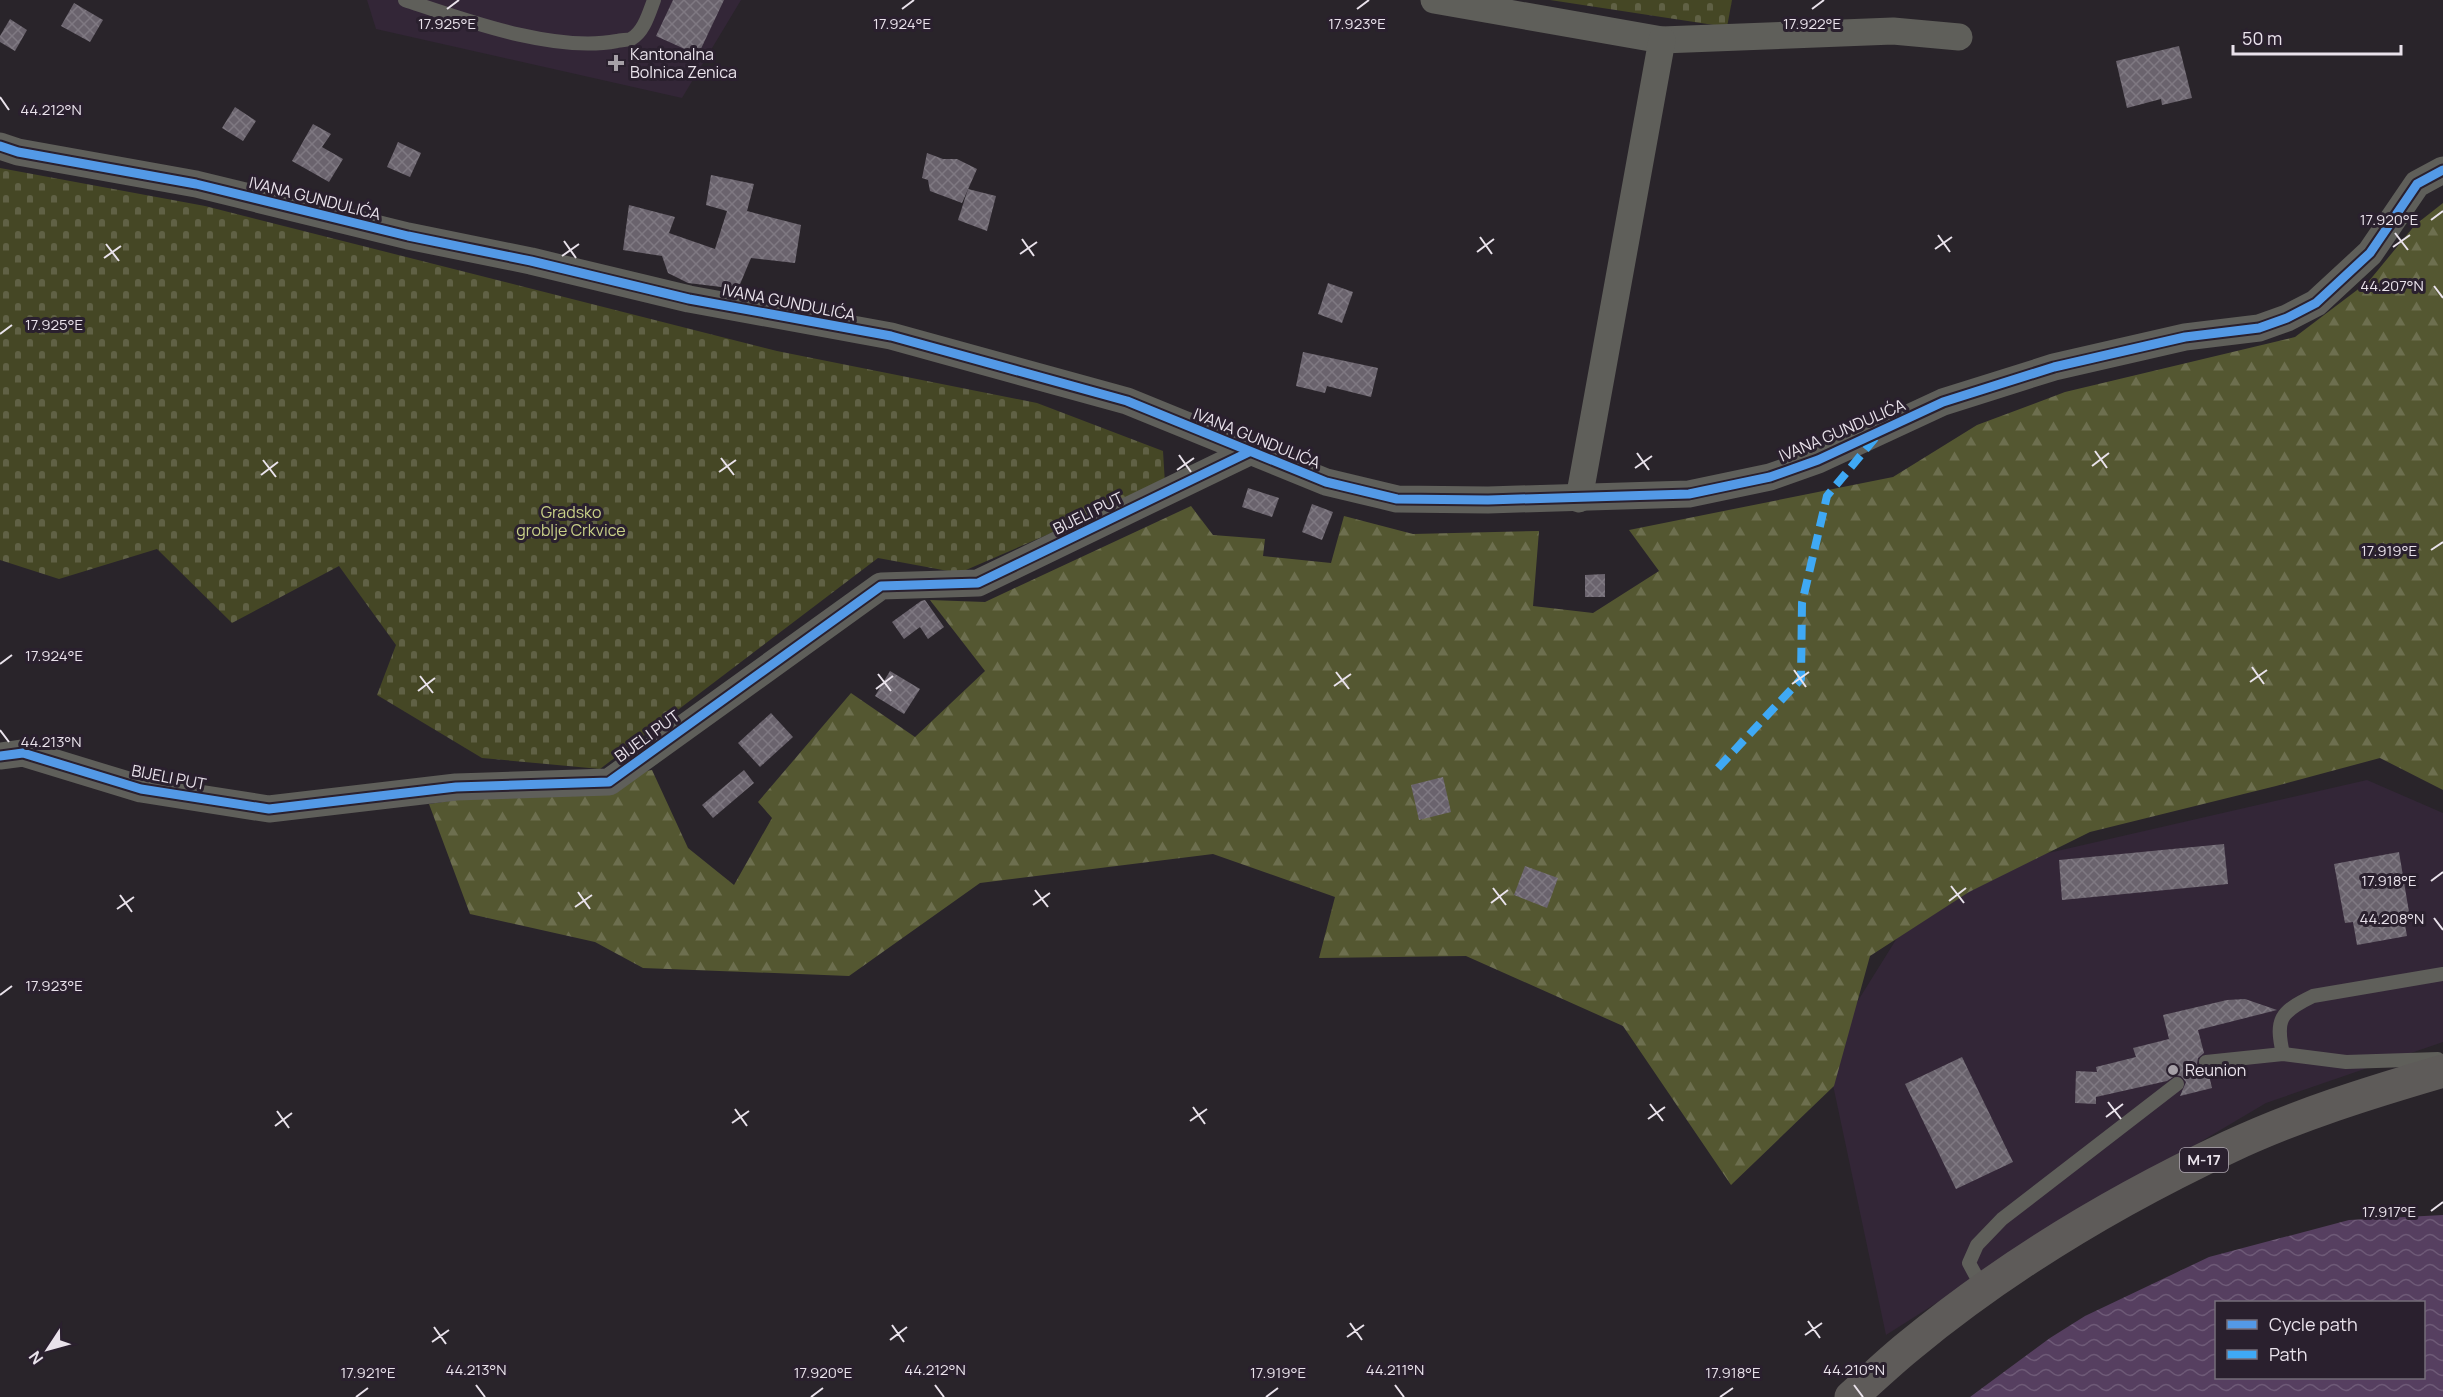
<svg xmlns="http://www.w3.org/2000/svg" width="2443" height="1397" viewBox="0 0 2443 1397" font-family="Manrope,sans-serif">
<defs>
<pattern id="forest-firs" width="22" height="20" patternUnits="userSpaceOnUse" patternTransform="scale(1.5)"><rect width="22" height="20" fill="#545731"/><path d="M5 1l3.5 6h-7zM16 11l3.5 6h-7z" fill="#6d6f4f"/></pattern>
<pattern id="cemetery-stones" width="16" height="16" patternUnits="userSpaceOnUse" patternTransform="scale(1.5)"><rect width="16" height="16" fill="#454725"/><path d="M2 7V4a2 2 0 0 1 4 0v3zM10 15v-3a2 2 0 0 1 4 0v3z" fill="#606145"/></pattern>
<pattern id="water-waves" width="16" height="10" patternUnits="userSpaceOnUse" patternTransform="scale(1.5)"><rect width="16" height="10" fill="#563f60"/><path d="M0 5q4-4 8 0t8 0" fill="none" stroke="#6e5a77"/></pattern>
<pattern id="building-cross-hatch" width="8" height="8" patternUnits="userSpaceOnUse" patternTransform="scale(1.5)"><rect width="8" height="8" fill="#6a636d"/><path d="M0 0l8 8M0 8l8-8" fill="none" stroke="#7f7982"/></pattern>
</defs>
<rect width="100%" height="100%" fill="#29242a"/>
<g fill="#332637">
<polygon points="367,0 741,0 682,98 376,29"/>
<polygon points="2367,780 2443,813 2443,1042 2266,1103 2050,1231 1886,1335 1826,1052 1897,938 2018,860"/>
</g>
<polygon fill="url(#forest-firs)" points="2443,203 2443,790 2380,758 2276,786 2090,832 1969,892 1870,956 1834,1086 1731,1185 1623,1026 1466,956 1319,958 1335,897 1213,854 980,883 849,976 643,968 595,942 470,914 429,804 652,770 688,848 734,885 772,818 758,802 851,693 915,737 985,671 930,600 985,602 1191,506 1213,535 1265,539 1263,556 1331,563 1344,516 1413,534 1539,531 1533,606 1593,613 1659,571 1629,530 1893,477 1977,425 2065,392 2295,337 2369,281 2415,225"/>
<g fill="url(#cemetery-stones)">
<polygon points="1550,0 1732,0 1727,27"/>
<polygon points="0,168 205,206 777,351 1037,403 1163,451 1165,484 959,573 878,558 600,769 482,758 377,695 396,645 339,566 232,623 157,549 59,579 0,560"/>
</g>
<path fill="url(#water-waves)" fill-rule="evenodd" d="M 2443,1215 L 2443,1397 L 1970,1397 L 2050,1338 L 2085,1316 L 2209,1257 L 2349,1220 ZM 2216,1302 L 2424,1302 L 2424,1378 L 2216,1378 Z"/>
<g fill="url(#building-cross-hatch)">
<polygon points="673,0 724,0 698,55 656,36"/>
<polygon points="74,3 103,20 90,42 61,26"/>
<polygon points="10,19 27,30 15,51 0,42 0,36"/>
<polygon points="2179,46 2192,98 2162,105 2161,99 2127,108 2116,61"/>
<polygon points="235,107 256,121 243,141 222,128"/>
<polygon points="313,124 331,134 322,147 343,159 329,182 292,161"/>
<polygon points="398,142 421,153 410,177 387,167"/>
<polygon points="927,153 943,159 957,159 977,169 962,203 930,191 928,180 922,178"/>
<polygon points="711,175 754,184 747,211 801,225 795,263 751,258 738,289 688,283 668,273 662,256 623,250 629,205 675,217 669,233 715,249 727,211 706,205"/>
<polygon points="968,189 996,196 987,231 958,220"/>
<polygon points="1328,283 1353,292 1342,323 1318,314"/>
<polygon points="1303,352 1378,368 1371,397 1327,386 1325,393 1296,386"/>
<polygon points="1248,488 1279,498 1272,517 1242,507"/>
<polygon points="1312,504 1333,512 1322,540 1302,532"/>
<polygon points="1605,574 1605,597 1585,597 1585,575"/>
<polygon points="925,600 944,627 928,639 920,627 904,639 892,622 921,601"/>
<polygon points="890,671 920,689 904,714 875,696"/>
<polygon points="771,713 793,737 760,767 738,743"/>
<polygon points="744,770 754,783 713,818 702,805"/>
<polygon points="1443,777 1451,812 1419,820 1411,785"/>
<polygon points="2224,844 2228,884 2062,900 2059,860"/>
<polygon points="2399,852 2409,912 2403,913 2407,936 2357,945 2353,922 2345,923 2334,864"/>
<polygon points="1525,866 1558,878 1547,908 1514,895"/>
<polygon points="2245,999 2277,1010 2198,1030 2204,1053 2198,1058 2197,1064 2202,1070 2208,1071 2212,1088 2180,1096 2186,1082 2181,1076 2176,1075 2167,1081 2096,1097 2096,1104 2075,1103 2076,1071 2097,1072 2096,1067 2136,1057 2133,1048 2169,1039 2163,1015 2227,1000"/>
<polygon points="1962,1057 2013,1162 1956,1189 1905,1084"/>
</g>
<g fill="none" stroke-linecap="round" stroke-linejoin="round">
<g stroke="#5f5f5a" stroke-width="14">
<path d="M 405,0 C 465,20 554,53 617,41 C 621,40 627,40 631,39 C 644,32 649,13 654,0"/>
<path d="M 2283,1054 C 2275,1019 2280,1012 2313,996 L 2443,974"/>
<polyline points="2206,1062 2283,1054 2346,1062 2438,1059"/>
<polyline points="1983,1289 1969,1263 1977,1245 2002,1219 2177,1084"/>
</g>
<g stroke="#5f5f5a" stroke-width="27">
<polyline points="1434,0 1662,40 1893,31 1959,37"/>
<polyline points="0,146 18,152 196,184 408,236 531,261 689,299 891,336 1127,401 1326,482 1397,499 1488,500 1689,494 1770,477 1818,460 1943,402 2054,367 2185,337 2259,328 2287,318 2316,303 2370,253 2417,184 2443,170"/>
<polyline points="1579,499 1662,40"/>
<polyline points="0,756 23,753 141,789 269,809 456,787 609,782 881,586 978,583 1249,452"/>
</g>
<path stroke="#5e5b59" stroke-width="33" d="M 1851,1397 C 1871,1380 1889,1362 1909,1346 C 2006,1266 2116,1200 2229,1147 C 2297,1115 2371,1092 2443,1071"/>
<polyline stroke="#3fa9f5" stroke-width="8" stroke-dasharray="15 8" stroke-linecap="butt" points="1718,768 1801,679 1802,603 1827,496 1876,437"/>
<g stroke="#2a202e" stroke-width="13">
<g id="cycleway">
<polyline points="0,146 18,152 196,184 408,236 531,261 689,299 891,336 1127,401 1326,482 1397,499 1488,500 1689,494 1770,477 1818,460 1943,402 2054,367 2185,337 2259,328 2287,318 2316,303 2370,253 2417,184 2443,170"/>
<polyline points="0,756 23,753 141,789 269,809 456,787 609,782 881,586 978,583 1249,452"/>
</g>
</g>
<use href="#cycleway" stroke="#5399e6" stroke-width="9"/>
</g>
<path fill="none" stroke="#e9e2eb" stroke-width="2" d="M 447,9 L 459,0M 902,9 L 914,0M 1357,9 L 1369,0M 1812,9 L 1824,0M 0,97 L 9,110M 2431,220 L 2443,211M 2395,233 L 2408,250M 1938,235 L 1950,252M 1480,237 L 1492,254M 1022,239 L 1034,256M 564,241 L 576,258M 106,244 L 119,261M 2393,247 L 2410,235M 1935,249 L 1952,237M 1477,252 L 1494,239M 1020,254 L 1037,242M 562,256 L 579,244M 104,258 L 121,246M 2434,286 L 2443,298M 0,334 L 12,325M 2095,451 L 2107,468M 1637,453 L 1649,470M 1179,455 L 1191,472M 721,458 L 734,475M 263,460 L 276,477M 2092,466 L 2109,453M 1635,468 L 1652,456M 1177,470 L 1194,458M 719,472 L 736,460M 261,475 L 278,462M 2431,550 L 2443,542M 0,664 L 12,655M 2252,667 L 2264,684M 1794,670 L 1806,687M 1336,672 L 1349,689M 878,674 L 891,691M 420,676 L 433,693M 2250,682 L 2267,670M 1792,684 L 1809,672M 1334,686 L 1351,674M 876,689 L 893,676M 418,691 L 435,678M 0,730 L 9,742M 2431,881 L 2443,872M 1951,886 L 1964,903M 1493,888 L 1506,905M 1035,890 L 1048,907M 578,892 L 590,909M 120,895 L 132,912M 1949,901 L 1966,888M 1491,903 L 1508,890M 1033,905 L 1050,893M 575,907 L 592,895M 117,909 L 134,897M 2434,918 L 2443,930M 0,995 L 12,986M 2108,1102 L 2121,1119M 1650,1104 L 1663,1121M 1193,1107 L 1205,1124M 735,1109 L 747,1126M 277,1111 L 289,1128M 2106,1117 L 2123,1104M 1648,1119 L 1665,1107M 1190,1121 L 1207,1109M 732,1123 L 749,1111M 275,1126 L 292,1113M 2431,1211 L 2443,1202M 1808,1321 L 1820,1338M 1350,1323 L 1362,1340M 892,1325 L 904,1342M 434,1327 L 446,1344M 1805,1335 L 1822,1323M 1347,1337 L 1364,1325M 890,1340 L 907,1327M 432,1342 L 449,1330M 476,1385 L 485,1397M 935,1385 L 944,1397M 1395,1385 L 1404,1397M 1854,1385 L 1863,1397M 356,1397 L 368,1388M 811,1397 L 823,1388M 1266,1397 L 1278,1388M 1720,1397 L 1733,1388"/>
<g fill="#a6a0a7" stroke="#2a202e" stroke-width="2">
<path d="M613 54h6v6h6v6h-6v6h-6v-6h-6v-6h6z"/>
<circle cx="2173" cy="1070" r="6"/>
</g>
<g text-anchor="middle" stroke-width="6" stroke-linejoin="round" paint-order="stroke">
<rect fill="#2a202e" stroke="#b0a8b2" stroke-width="1.5" x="2180" y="1148" width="48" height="24" rx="4.5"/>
<g font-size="15" font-weight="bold" fill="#e9e2eb">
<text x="2204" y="1165">M-17</text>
</g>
<g font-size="16" fill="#e9e2eb" stroke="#2a202e" text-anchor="start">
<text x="630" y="60">Kantonalna<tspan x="630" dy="18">Bolnica Zenica</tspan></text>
<text x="2185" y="1076">Reunion</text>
</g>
<g font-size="16" fill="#e9e2eb" stroke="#2a202e">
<text transform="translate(315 198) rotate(14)" y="6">IVANA GUNDULIĆA</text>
<text transform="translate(789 302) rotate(11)" y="6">IVANA GUNDULIĆA</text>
<text transform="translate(1842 430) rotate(-23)" y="6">IVANA GUNDULIĆA</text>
<text transform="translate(1257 438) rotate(22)" y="6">IVANA GUNDULIĆA</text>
<text transform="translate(1088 513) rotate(-26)" y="6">BIJELI PUT</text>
<text transform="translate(647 736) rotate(-36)" y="6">BIJELI PUT</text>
<text transform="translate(169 777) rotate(11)" y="6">BIJELI PUT</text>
</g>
<g font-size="16" fill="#c9d188" stroke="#2a202e">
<text x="571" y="518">Gradsko<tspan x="571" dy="18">groblje Crkvice</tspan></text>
</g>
</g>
<g font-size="15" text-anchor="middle" fill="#e9e2eb" stroke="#2a202e" stroke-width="6" stroke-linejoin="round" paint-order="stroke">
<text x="447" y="29">17.925°E</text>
<text x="902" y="29">17.924°E</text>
<text x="1357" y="29">17.923°E</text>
<text x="1812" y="29">17.922°E</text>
<text x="51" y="115">44.212°N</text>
<text x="2389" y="225">17.920°E</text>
<text x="2392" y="291">44.207°N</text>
<text x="54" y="330">17.925°E</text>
<text x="2389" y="556">17.919°E</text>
<text x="54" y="661">17.924°E</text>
<text x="51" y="747">44.213°N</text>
<text x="2389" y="886">17.918°E</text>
<text x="2392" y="924">44.208°N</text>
<text x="54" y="991">17.923°E</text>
<text x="2389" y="1217">17.917°E</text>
<text x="476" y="1375">44.213°N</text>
<text x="935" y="1375">44.212°N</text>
<text x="1395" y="1375">44.211°N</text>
<text x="1854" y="1375">44.210°N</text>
<text x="368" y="1378">17.921°E</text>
<text x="823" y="1378">17.920°E</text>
<text x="1278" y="1378">17.919°E</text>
<text x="1733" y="1378">17.918°E</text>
</g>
<rect x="2215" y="1301" width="210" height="78" fill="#2a202e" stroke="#766e7a" stroke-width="1.5"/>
<rect x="2227" y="1320" width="30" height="9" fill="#5399e6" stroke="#766e7a" stroke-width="1.5"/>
<text x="2269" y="1331" font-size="18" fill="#e9e2eb">Cycle path</text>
<rect x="2227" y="1350" width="30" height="9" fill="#3fa9f5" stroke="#766e7a" stroke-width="1.5"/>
<text x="2269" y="1361" font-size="18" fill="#e9e2eb">Path</text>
<g transform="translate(48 1349) rotate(234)" stroke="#2a202e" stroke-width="4.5" paint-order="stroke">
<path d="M0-4.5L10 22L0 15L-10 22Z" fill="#e9e2eb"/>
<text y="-9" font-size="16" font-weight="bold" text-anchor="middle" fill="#e9e2eb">N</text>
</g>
<path d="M2233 45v9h168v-9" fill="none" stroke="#e9e2eb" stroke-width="3"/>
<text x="2242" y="45" font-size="18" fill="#e9e2eb" stroke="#2a202e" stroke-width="4.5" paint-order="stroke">50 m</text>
</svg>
